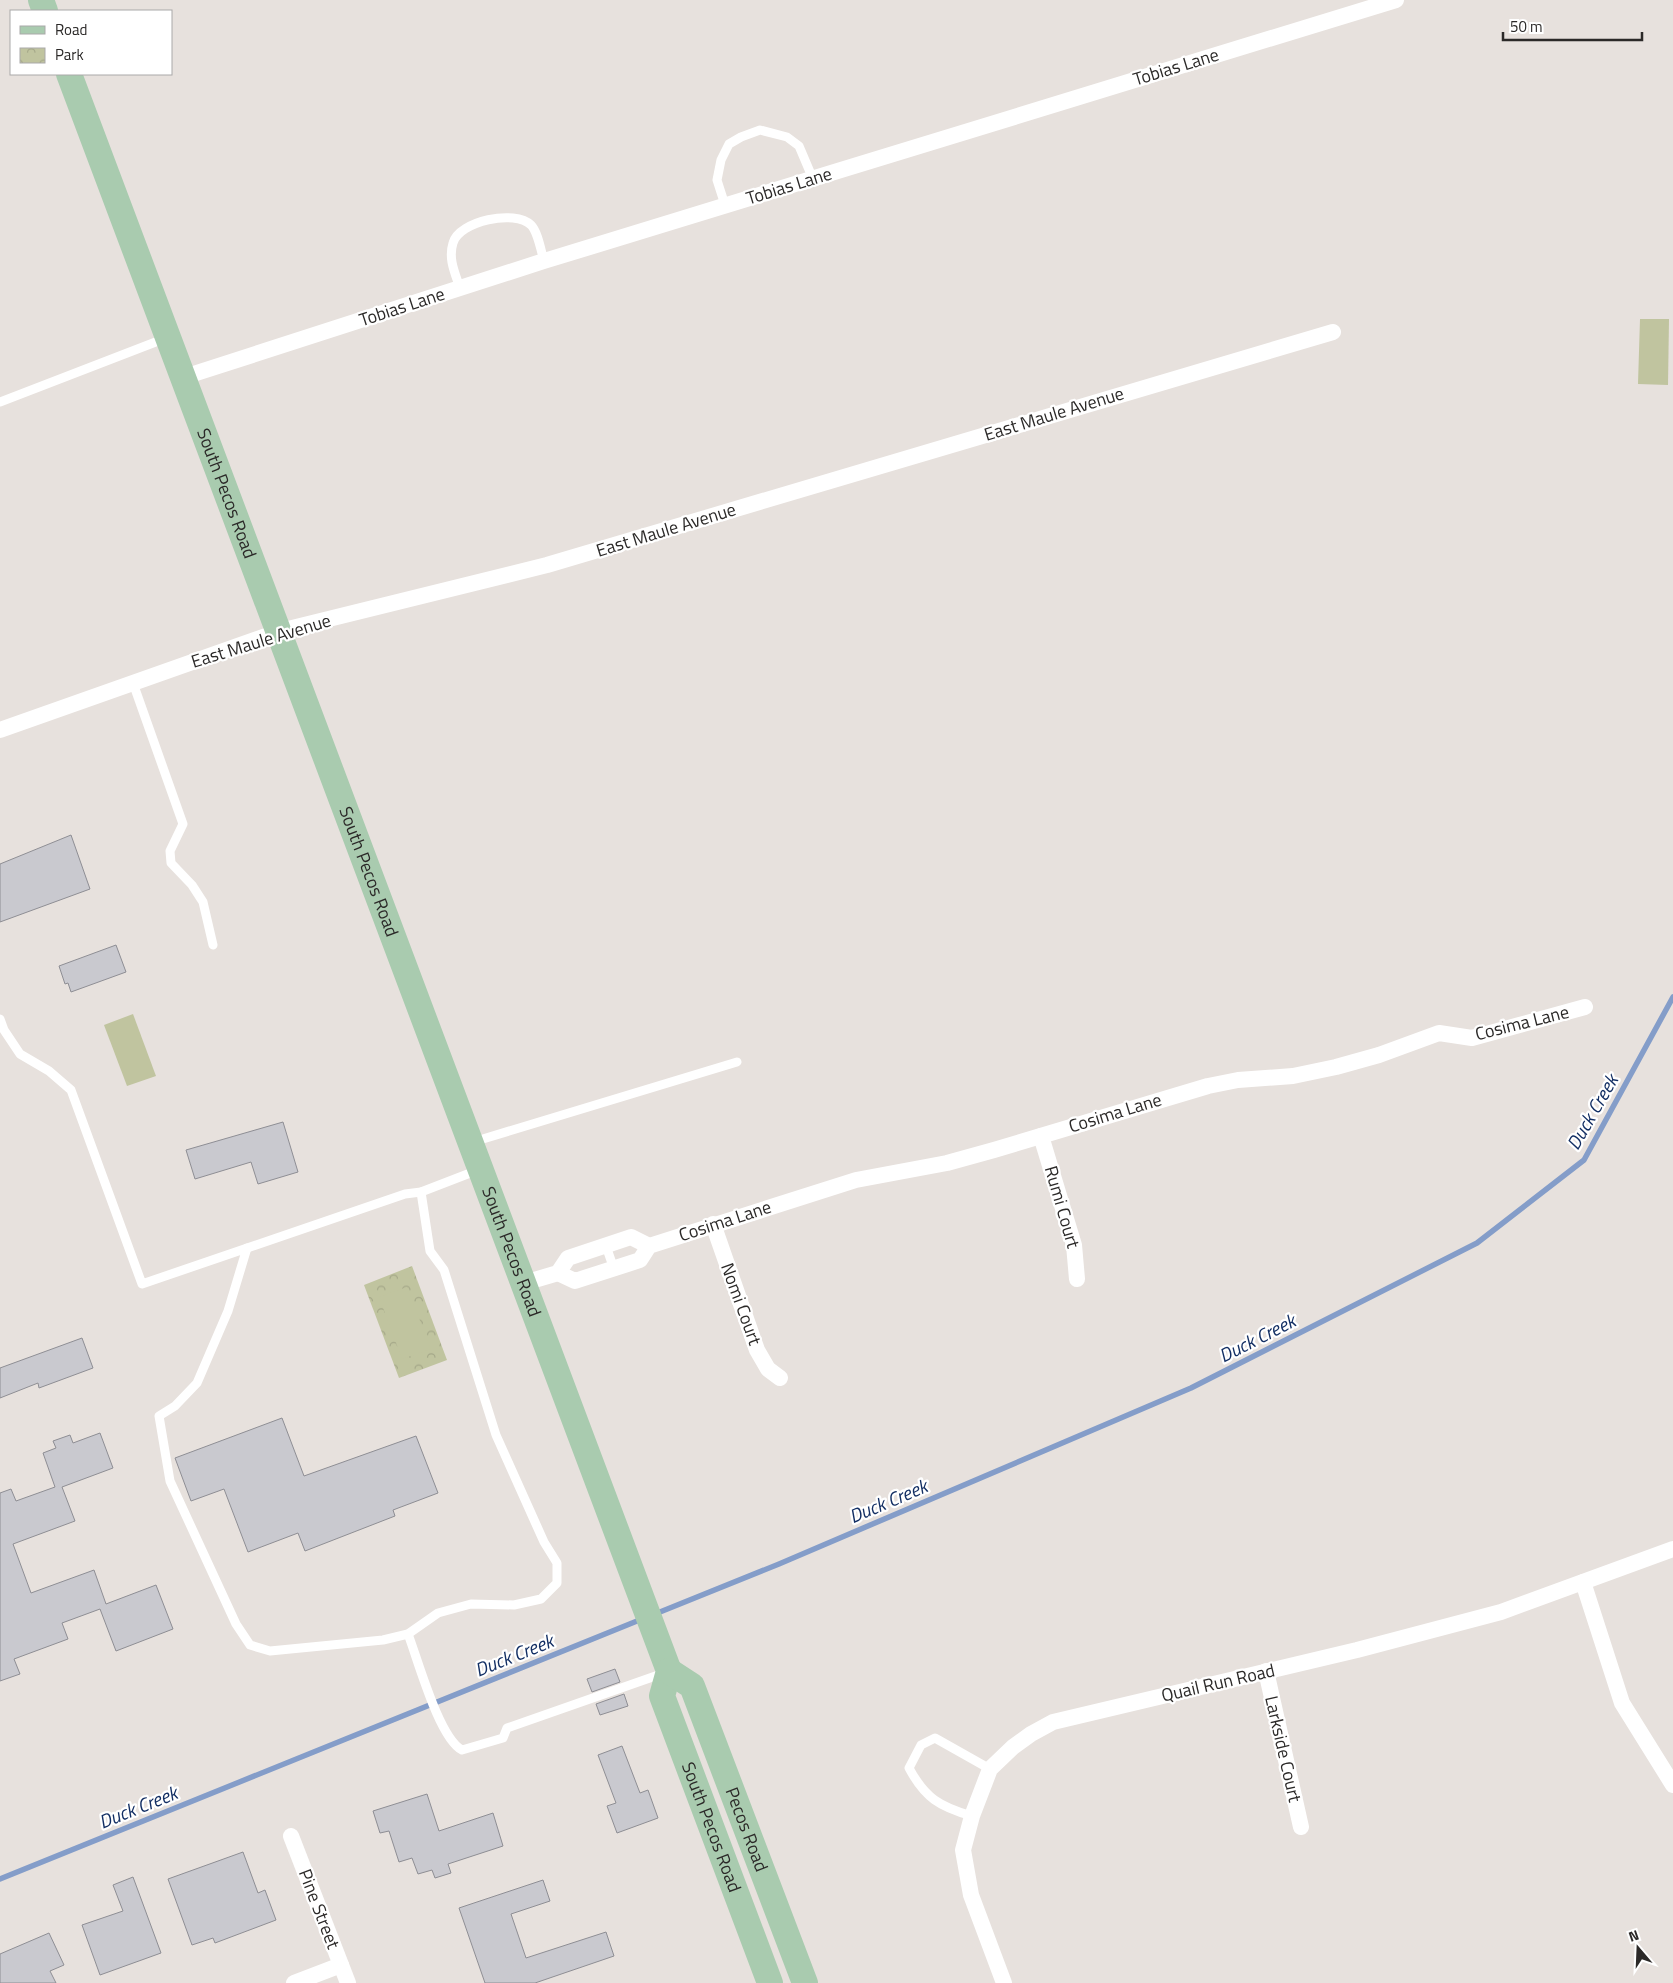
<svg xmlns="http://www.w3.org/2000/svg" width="1673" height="1983" viewBox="0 0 1673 1983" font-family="'Titillium Web',sans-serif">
<defs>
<pattern id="park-crowns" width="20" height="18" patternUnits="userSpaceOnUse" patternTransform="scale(1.25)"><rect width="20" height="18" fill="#c0c49f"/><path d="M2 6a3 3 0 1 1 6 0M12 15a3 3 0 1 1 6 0" fill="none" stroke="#a5a889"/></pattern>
</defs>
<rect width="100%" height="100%" fill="#e7e1dd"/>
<polygon fill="url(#park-crowns)" points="412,1266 447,1360 399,1378 364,1285"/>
<g fill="#c0c49f">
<polygon points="1640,319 1669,319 1668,385 1638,384"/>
<polygon points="133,1014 156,1076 127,1086 104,1025"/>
<polygon points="407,1287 431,1349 402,1359 379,1297"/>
</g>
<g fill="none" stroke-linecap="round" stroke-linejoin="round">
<g stroke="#849dc9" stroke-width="5.5">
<polyline points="655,1614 779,1564 1191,1388 1477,1243 1584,1160 1673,997"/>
<polyline points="0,1879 642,1619"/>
</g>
</g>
<g fill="#c9c9cf" stroke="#8e8e94">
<polygon points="71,835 90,889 0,922 0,864"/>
<polygon points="116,945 126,972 71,992 68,983 65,984 59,966"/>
<polygon points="283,1122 298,1172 258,1184 251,1162 195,1179 186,1150"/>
<polygon points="82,1338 93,1368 39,1388 38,1383 0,1398 0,1368"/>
<polygon points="282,1418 304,1476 416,1436 438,1493 393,1510 395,1516 305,1551 298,1533 248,1552 224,1489 191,1501 175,1458"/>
<polygon points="100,1433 113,1468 62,1487 75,1521 13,1544 31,1593 94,1570 106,1604 156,1585 173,1629 116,1651 100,1609 62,1623 68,1639 14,1659 20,1674 0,1681 0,1493 11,1489 16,1501 55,1487 43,1453 56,1448 53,1441 70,1435 73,1443"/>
<polygon points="615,1669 620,1682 592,1692 587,1679"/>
<polygon points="624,1694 628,1706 600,1715 596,1704"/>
<polygon points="622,1746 640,1793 648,1790 658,1818 617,1833 607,1806 616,1803 598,1755"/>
<polygon points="427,1794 439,1831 493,1813 503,1846 448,1864 451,1873 435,1878 432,1870 418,1874 412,1858 399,1862 389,1831 380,1833 373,1811"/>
<polygon points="243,1852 258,1893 265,1890 276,1920 215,1943 213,1938 192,1945 168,1879"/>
<polygon points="133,1877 161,1953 100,1975 82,1925 123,1911 113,1885"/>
<polygon points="543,1880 550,1901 511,1914 526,1958 606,1932 614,1956 535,1983 485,1983 459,1908"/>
<polygon points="49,1933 64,1965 50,1971 56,1983 0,1983 0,1954"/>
</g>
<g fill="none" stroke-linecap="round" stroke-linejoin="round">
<g stroke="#fff" stroke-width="9">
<polyline points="725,205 717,180 721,160 729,144 741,137 760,130 787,137 799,146 813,179"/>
<path d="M 460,288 C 455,273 448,259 453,243 C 459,221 515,209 531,225 C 538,232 541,251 544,261"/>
<polyline points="0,402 166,338"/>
<polyline points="133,683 183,824 170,851 171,863 192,885 203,902 213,945"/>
<polyline points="0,1019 4,1030 20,1054 49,1071 71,1090 142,1284 405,1194 421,1192 478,1170"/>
<polyline points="473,1142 737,1062"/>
<polyline points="606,1246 614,1269"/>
<polyline points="247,1248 228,1311 197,1383 175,1406 159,1416 170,1481 236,1624 250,1645 270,1651 383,1640 408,1634 438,1613 471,1604 514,1605 541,1599 557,1583 557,1563 544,1542 496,1435 444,1270 430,1251 421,1192"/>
<path d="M 408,1634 C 418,1660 439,1738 462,1750 L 503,1738 L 507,1728 L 664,1673"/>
<path d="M 972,1816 C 940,1807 925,1798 909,1768 L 921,1745 L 935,1738 L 990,1769"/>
</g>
<g stroke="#fff" stroke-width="16">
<polyline points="184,377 544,261 1396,0"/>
<polyline points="0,730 280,631 547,565 1333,332"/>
<polyline points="1041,1136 1074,1245 1077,1279"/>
<polyline points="713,1224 757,1350 768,1369 780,1378"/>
<polyline points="558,1273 575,1281 640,1260 649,1246 856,1180 947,1163 994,1150 1208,1086 1238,1080 1293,1076 1336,1067 1379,1055 1439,1033 1472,1038 1585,1007"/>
<polyline points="524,1283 558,1273 568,1258 631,1237 649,1246"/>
<polyline points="1583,1582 1622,1703 1673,1785"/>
<polyline points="1266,1671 1301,1827"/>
<polyline points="291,1836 348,1983"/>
<polyline points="294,1983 341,1965"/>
<polyline points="1004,1983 971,1895 963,1850 972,1816 990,1769 1013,1747 1031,1734 1053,1722 1357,1650 1501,1612 1673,1549"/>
</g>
<g stroke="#a9cbaf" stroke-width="26">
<polyline points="41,0 45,11"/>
<path id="s1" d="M 69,74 L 669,1671 L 662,1696 L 770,1983"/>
<path id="s2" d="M 669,1671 L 692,1686 L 805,1983"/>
</g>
</g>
<g text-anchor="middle" stroke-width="4.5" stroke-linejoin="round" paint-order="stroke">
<g font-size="18" fill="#2b2928" stroke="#fff">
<text transform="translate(1176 67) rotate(-17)" y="6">Tobias Lane</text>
<text transform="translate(789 186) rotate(-17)" y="6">Tobias Lane</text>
<text transform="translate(402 307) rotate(-18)" y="6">Tobias Lane</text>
<text transform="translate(1054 414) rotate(-17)" y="6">East Maule Avenue</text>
<text dy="6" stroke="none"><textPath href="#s1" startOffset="448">South Pecos Road</textPath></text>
<text transform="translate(666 530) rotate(-17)" y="6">East Maule Avenue</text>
<text transform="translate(261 641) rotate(-17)" y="6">East Maule Avenue</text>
<text dy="6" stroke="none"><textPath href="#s1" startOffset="852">South Pecos Road</textPath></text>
<text transform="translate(1522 1023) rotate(-14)" y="6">Cosima Lane</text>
<text transform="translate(1115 1113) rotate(-17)" y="6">Cosima Lane</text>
<text transform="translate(1062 1207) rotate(74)" y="6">Rumi Court</text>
<text transform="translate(725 1221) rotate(-18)" y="6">Cosima Lane</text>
<text dy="6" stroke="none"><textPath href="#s1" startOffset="1258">South Pecos Road</textPath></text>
<text transform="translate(741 1304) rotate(70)" y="6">Nomi Court</text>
<text transform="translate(1218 1683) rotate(-13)" y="6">Quail Run Road</text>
<text transform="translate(1283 1749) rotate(77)" y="6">Larkside Court</text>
<text dy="6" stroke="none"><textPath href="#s1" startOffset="1872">South Pecos Road</textPath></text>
<text dy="6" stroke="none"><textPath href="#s2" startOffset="181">Pecos Road</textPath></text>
<text transform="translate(319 1909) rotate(69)" y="6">Pine Street</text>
</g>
<g font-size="19" font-style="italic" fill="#122e63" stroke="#fff">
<text transform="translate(1592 1112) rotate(-60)" y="7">Duck Creek</text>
<text transform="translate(1257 1338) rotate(-27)" y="7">Duck Creek</text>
<text transform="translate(888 1501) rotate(-23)" y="7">Duck Creek</text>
<text transform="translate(514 1655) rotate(-22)" y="7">Duck Creek</text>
<text transform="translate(138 1807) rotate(-22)" y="7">Duck Creek</text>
</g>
</g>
<rect x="10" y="10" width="162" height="65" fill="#ffffff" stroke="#aaa9a9"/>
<rect x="20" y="26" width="25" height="8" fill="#a9cbaf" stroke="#aaa9a9"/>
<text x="55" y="35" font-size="15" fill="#2b2928">Road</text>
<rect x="20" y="48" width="25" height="15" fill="url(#park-crowns)" stroke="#aaa9a9"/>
<text x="55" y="60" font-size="15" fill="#2b2928">Park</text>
<g transform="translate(1638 1948) rotate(341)" stroke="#ffffff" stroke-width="4" paint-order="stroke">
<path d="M0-4L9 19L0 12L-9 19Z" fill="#2b2928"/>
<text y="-8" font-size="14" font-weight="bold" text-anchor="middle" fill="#2b2928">N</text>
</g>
<path d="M1503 32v8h139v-8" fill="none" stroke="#2b2928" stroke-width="2.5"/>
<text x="1510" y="32" font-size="15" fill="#2b2928" stroke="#ffffff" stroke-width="4" paint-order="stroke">50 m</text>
</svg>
